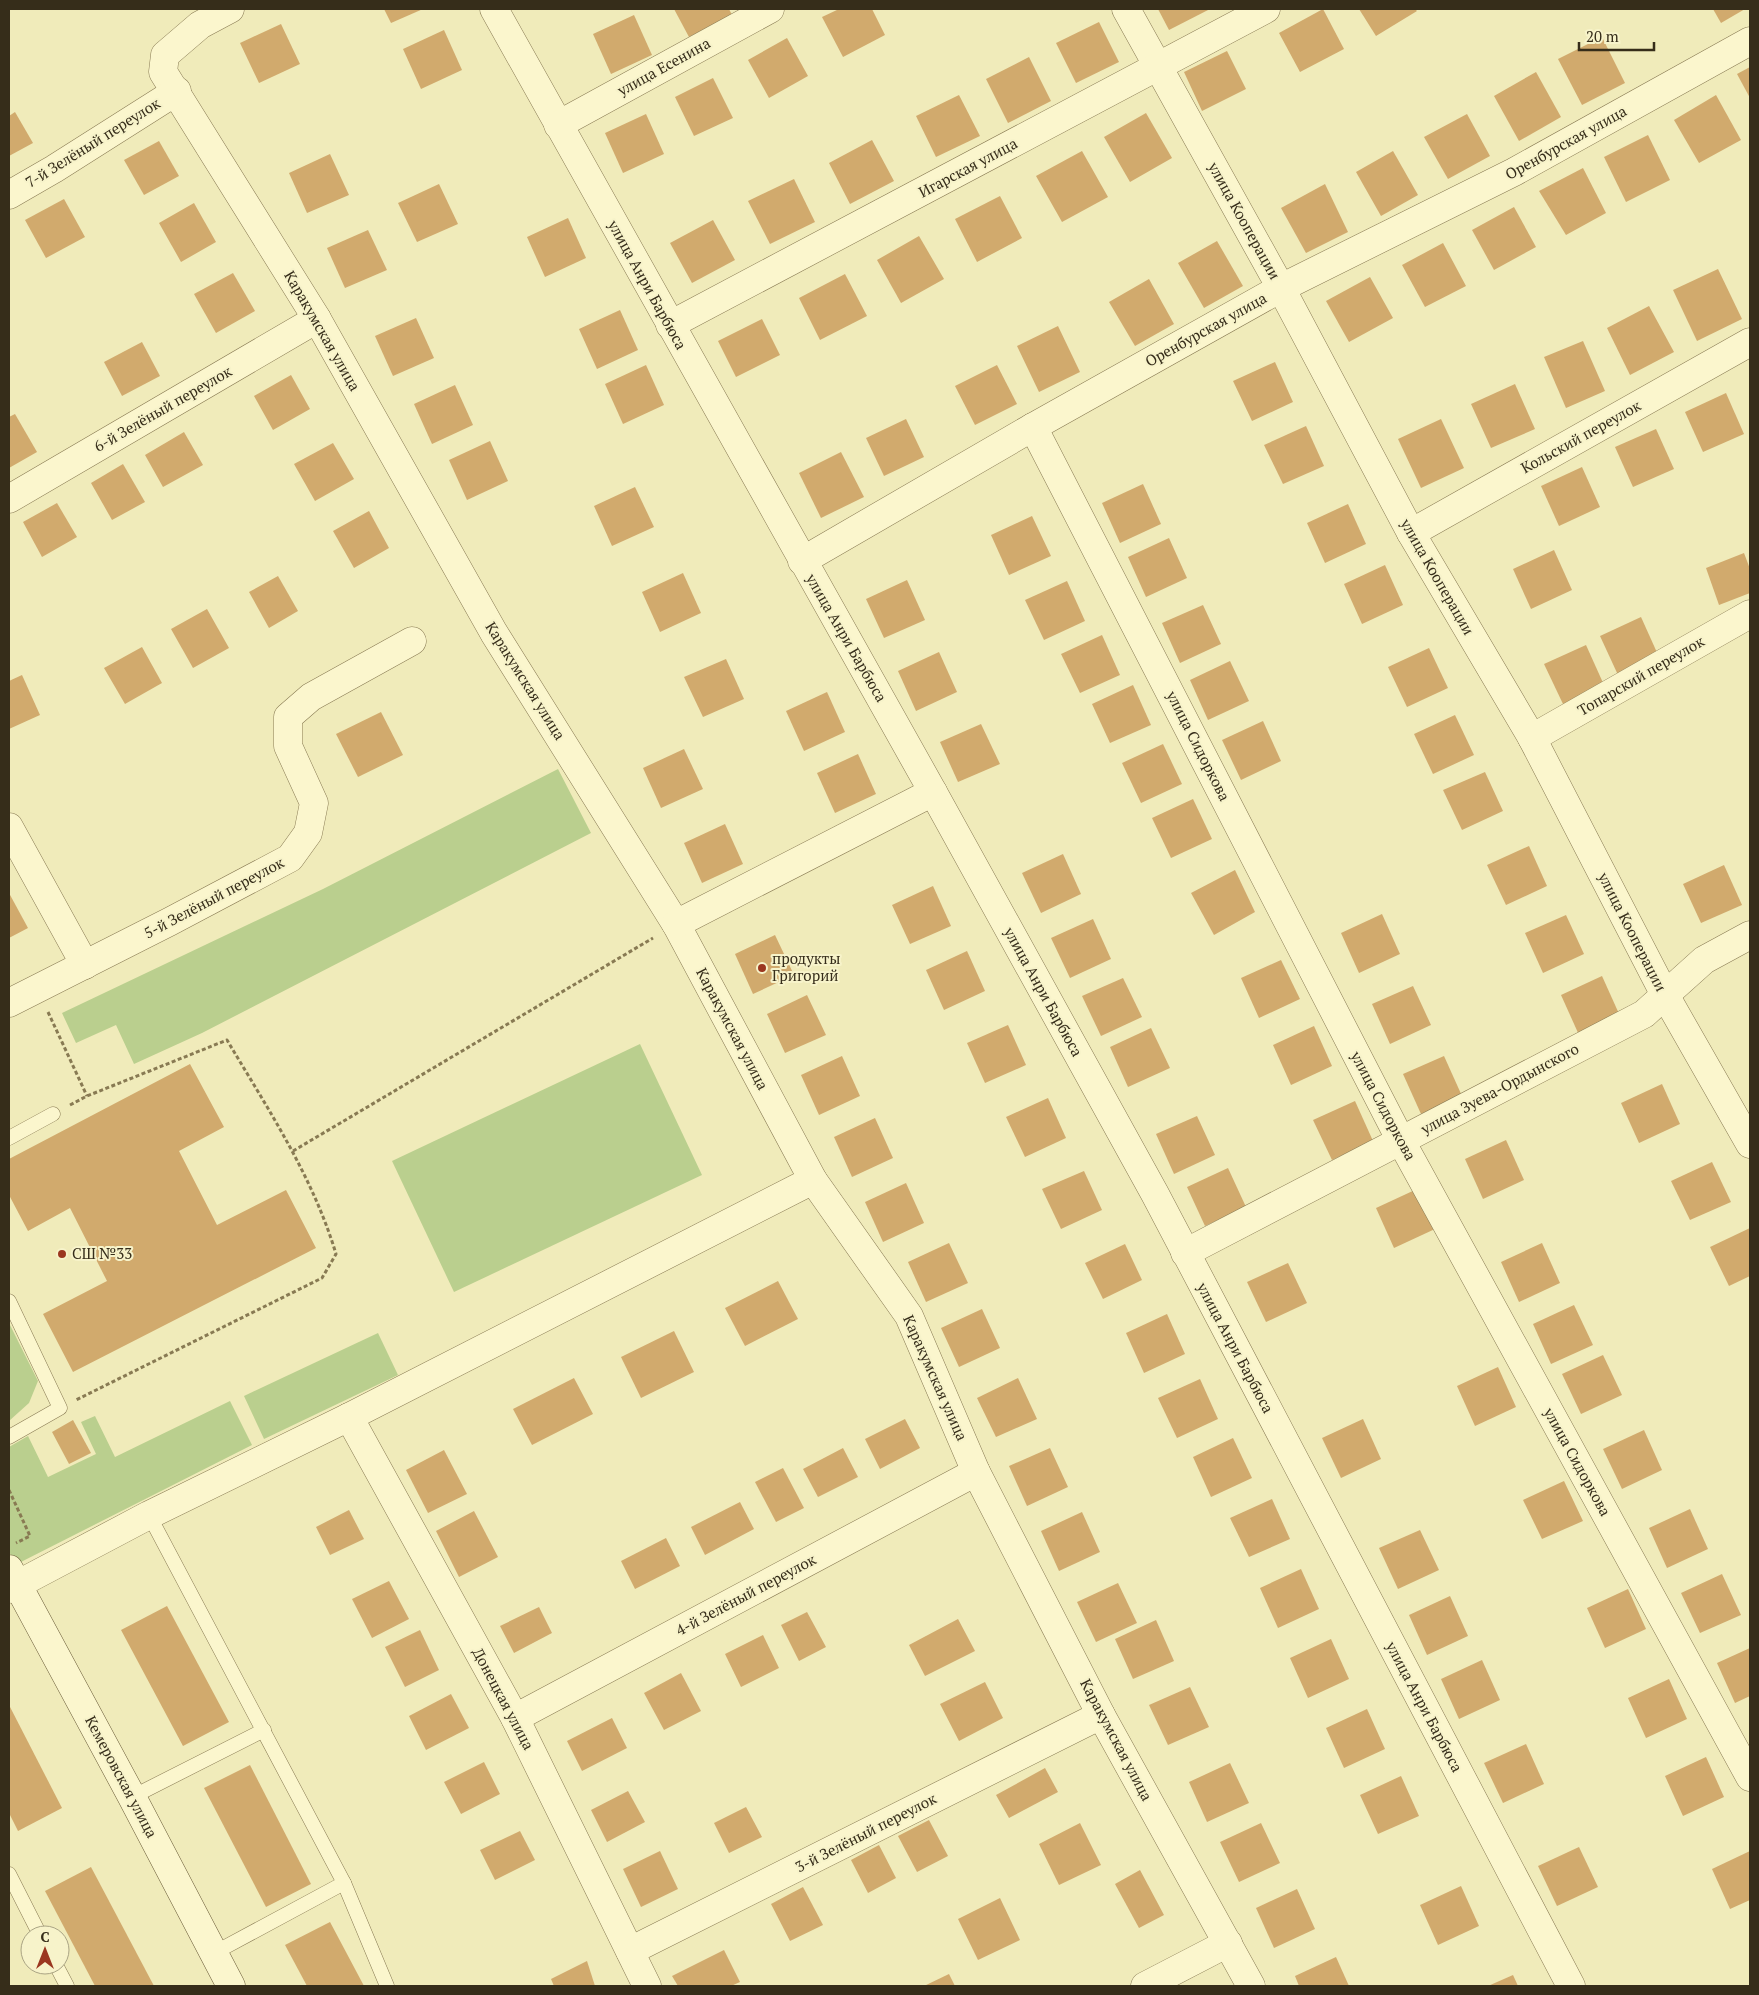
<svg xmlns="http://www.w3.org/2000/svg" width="1759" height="1995" viewBox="0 0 1759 1995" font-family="'PT Serif',serif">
<rect width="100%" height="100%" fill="#f0ebba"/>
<g fill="#bacf8e">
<polygon points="558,769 591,833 202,1033 134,1064 116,1025 76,1043 62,1013 323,889"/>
<polygon points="640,1044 702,1175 454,1292 392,1161"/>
<polygon points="9,1323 38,1381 29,1403 9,1421"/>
<polygon points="378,1333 398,1375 264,1439 244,1396"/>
<polygon points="230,1401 252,1445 15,1565 9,1551 9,1447 28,1436 48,1477 96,1454 81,1422 95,1416 115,1457"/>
</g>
<g fill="#d1aa6d">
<polygon points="384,9 423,9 391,23"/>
<polygon points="674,9 729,9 732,15 689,37"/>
<polygon points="839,9 872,9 885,35 843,57 822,17"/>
<polygon points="1158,9 1210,9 1169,30"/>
<polygon points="1323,9 1344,49 1300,72 1279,33"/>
<polygon points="1359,9 1415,9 1417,11 1376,36"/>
<polygon points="1713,9 1745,9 1721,23"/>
<polygon points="634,15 652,55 611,74 593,34"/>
<polygon points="1099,22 1119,62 1076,83 1056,43"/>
<polygon points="281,24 300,64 259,83 240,43"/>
<polygon points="444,30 462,70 421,89 403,49"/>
<polygon points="1602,37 1625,83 1582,105 1558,59"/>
<polygon points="787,38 808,76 769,98 748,60"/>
<polygon points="1227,51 1246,89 1202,111 1184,72"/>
<polygon points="1029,57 1051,101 1008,123 986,79"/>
<polygon points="1750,67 1750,98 1737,74"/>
<polygon points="1536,72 1561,117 1519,141 1494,96"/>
<polygon points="713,78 733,118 694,136 675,97"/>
<polygon points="959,95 980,136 936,157 916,116"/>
<polygon points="1716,95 1741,140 1699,163 1674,120"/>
<polygon points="15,112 33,143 9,156 9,116"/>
<polygon points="1146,113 1172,158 1130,182 1104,137"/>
<polygon points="646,114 664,154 623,173 605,133"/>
<polygon points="1467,114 1490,156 1448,179 1424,137"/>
<polygon points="1648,135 1670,180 1626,202 1604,157"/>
<polygon points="872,140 894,181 850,204 829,163"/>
<polygon points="159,141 179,176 144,195 124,160"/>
<polygon points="1082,151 1108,197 1062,222 1036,176"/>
<polygon points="1393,151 1418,195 1381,216 1356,172"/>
<polygon points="330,154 349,195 307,213 289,173"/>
<polygon points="1583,168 1606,213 1566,235 1539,191"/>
<polygon points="794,179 815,222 770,244 748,201"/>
<polygon points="439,184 458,224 417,242 398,203"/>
<polygon points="1325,184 1348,232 1306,253 1281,208"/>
<polygon points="1000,196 1022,238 977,262 955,219"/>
<polygon points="64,199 85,237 46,258 25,220"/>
<polygon points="194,203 216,242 181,262 159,223"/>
<polygon points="1514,207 1536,247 1494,270 1472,230"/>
<polygon points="568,218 586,258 545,277 527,237"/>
<polygon points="713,220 735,260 692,283 670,243"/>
<polygon points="368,230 387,270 345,288 327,248"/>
<polygon points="919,236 944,279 901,303 877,260"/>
<polygon points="1217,241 1243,286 1204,308 1178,263"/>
<polygon points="1443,243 1466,286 1425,307 1402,265"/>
<polygon points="1718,269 1742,319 1697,341 1673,290"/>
<polygon points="233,273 255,311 216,333 194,294"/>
<polygon points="845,274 867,316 820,340 799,298"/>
<polygon points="1370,277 1393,318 1349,342 1326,301"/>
<polygon points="1149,279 1174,324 1135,346 1109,302"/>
<polygon points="1649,306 1674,352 1630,375 1607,328"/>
<polygon points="620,310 638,350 597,369 579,329"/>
<polygon points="416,318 434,358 393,376 375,336"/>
<polygon points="762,319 780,355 736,377 718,341"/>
<polygon points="1058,326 1080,372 1039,392 1017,346"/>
<polygon points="1583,341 1605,391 1566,408 1544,357"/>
<polygon points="142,342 160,376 122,396 104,362"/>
<polygon points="1275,362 1293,402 1252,421 1233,381"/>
<polygon points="646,365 664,405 623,424 605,384"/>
<polygon points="997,365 1017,404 975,425 955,386"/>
<polygon points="291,375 310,409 273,430 254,396"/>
<polygon points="1515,384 1535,429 1491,448 1471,404"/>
<polygon points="455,385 473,425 432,444 414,404"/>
<polygon points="1726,393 1744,434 1703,452 1685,412"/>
<polygon points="15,414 37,452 9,468 9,417"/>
<polygon points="906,419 924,457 884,476 866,438"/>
<polygon points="1441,419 1464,468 1421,488 1398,439"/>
<polygon points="1306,426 1324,466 1283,484 1264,445"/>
<polygon points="1656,429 1674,469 1633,487 1615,447"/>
<polygon points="184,432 203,465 163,487 145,455"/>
<polygon points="490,441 508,481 467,500 449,460"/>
<polygon points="333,443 354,479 315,501 294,464"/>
<polygon points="841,452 864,497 821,518 799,473"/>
<polygon points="123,464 145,502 112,520 91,483"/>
<polygon points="1582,467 1600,507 1559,526 1541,486"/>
<polygon points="1143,484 1161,524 1120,543 1102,503"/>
<polygon points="635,487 654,527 612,546 594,506"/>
<polygon points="57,503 77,537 42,557 23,522"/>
<polygon points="1348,504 1366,544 1325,563 1307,523"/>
<polygon points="369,511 389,548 354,568 333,531"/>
<polygon points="1032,516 1051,556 1009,575 991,535"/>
<polygon points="1169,538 1187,578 1146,597 1128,557"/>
<polygon points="1554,550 1572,590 1531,609 1513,569"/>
<polygon points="1744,553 1750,569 1750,593 1719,605 1706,568"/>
<polygon points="1385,565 1403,605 1362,624 1344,584"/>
<polygon points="683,573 701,613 660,632 642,592"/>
<polygon points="278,576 298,611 269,628 249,592"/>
<polygon points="907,580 925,620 884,638 866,599"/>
<polygon points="1067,581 1085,621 1044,640 1025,600"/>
<polygon points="1203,605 1221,644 1180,663 1162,623"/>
<polygon points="207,609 229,648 193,668 171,629"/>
<polygon points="1641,617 1659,657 1618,675 1600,636"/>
<polygon points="1102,635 1120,675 1080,693 1061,654"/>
<polygon points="1586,645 1604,685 1563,704 1544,664"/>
<polygon points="142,647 162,683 125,704 104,668"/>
<polygon points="1429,648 1448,688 1407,707 1388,667"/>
<polygon points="939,652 957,692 916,711 898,671"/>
<polygon points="726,659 744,699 703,717 684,677"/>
<polygon points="1230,661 1249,701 1208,720 1190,680"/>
<polygon points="22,675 40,715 9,729 9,681"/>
<polygon points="1133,685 1151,725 1110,743 1092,704"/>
<polygon points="827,692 845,732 804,751 786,711"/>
<polygon points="381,712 403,755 358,777 336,734"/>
<polygon points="1455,715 1474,755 1433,774 1414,734"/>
<polygon points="1263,721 1281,761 1241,780 1222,740"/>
<polygon points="981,724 1000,764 958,782 940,742"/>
<polygon points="1163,744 1182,784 1141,803 1122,763"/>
<polygon points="684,749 703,789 661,808 643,768"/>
<polygon points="858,754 876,794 835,813 817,773"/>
<polygon points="1485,772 1503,811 1462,830 1443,790"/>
<polygon points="1193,799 1212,839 1171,858 1152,818"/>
<polygon points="725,824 743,864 702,883 684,843"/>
<polygon points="1529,846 1547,886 1506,905 1487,865"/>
<polygon points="1063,854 1081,894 1041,913 1022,873"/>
<polygon points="1724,865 1742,905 1701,923 1683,884"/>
<polygon points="1235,870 1255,912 1214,935 1191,893"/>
<polygon points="933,886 951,926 910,944 892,905"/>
<polygon points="9,893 28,928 9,938"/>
<polygon points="1382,914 1400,954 1359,973 1341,933"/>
<polygon points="1566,915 1584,954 1543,973 1525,933"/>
<polygon points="1093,919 1111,959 1070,978 1051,938"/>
<polygon points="775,935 794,975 753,994 735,954"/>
<polygon points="967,951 985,991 944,1010 926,970"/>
<polygon points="1281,960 1300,999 1259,1018 1241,978"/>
<polygon points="1602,976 1620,1016 1579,1035 1561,995"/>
<polygon points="1123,978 1142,1017 1101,1036 1082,996"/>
<polygon points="1413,986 1431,1025 1390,1044 1372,1004"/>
<polygon points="807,995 826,1035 785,1053 767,1014"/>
<polygon points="1008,1025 1026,1065 985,1083 967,1043"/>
<polygon points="1314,1026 1332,1066 1291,1085 1273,1045"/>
<polygon points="1151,1028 1170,1068 1128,1087 1110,1047"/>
<polygon points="842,1056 860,1096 819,1115 801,1075"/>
<polygon points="1444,1056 1462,1096 1421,1114 1403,1074"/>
<polygon points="190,1064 224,1127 179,1151 217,1225 286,1190 316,1248 73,1372 43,1314 107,1281 70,1208 28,1231 9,1195 9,1159"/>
<polygon points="1662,1084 1680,1124 1639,1143 1621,1103"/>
<polygon points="1048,1098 1066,1138 1025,1157 1006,1117"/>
<polygon points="1355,1101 1373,1141 1332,1160 1313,1120"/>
<polygon points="1197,1116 1215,1155 1174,1174 1156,1134"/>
<polygon points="875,1118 893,1158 852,1177 834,1137"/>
<polygon points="1506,1140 1524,1180 1483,1199 1465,1159"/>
<polygon points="1712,1162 1731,1202 1690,1220 1671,1181"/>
<polygon points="1228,1168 1246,1207 1205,1226 1187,1187"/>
<polygon points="1084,1171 1102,1210 1061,1229 1042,1189"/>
<polygon points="906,1183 924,1223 883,1242 865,1202"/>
<polygon points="1417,1189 1435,1229 1394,1248 1376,1208"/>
<polygon points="1750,1228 1750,1276 1729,1286 1710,1247"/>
<polygon points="949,1243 968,1283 926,1302 908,1262"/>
<polygon points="1542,1243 1560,1283 1519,1302 1501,1262"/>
<polygon points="1125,1244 1142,1280 1103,1299 1085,1263"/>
<polygon points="1288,1263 1307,1303 1266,1322 1247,1282"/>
<polygon points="778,1281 798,1319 745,1346 725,1308"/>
<polygon points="1574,1305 1593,1345 1551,1364 1533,1324"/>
<polygon points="982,1309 1000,1348 959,1367 941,1328"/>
<polygon points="1167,1314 1185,1354 1144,1373 1126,1333"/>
<polygon points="674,1331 694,1372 641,1398 621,1357"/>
<polygon points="1603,1355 1622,1395 1581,1414 1562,1374"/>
<polygon points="1498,1367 1516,1407 1475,1426 1457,1386"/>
<polygon points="574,1378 593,1414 532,1445 513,1409"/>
<polygon points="1018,1378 1037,1419 996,1437 977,1398"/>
<polygon points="1200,1379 1218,1419 1177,1438 1158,1398"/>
<polygon points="905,1419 920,1448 880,1469 865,1439"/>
<polygon points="1363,1419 1381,1459 1341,1478 1322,1438"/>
<polygon points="73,1420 91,1453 69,1464 52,1432"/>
<polygon points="1644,1430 1662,1470 1622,1489 1603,1449"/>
<polygon points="1233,1438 1252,1478 1211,1497 1193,1457"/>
<polygon points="843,1448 858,1477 818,1497 803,1469"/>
<polygon points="1050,1448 1068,1487 1027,1506 1009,1466"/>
<polygon points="444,1450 467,1494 428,1513 406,1470"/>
<polygon points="783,1468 804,1508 776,1522 755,1482"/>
<polygon points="1564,1481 1583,1521 1542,1539 1523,1500"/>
<polygon points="1272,1499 1290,1539 1249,1557 1230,1518"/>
<polygon points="740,1502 754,1529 705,1555 691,1527"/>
<polygon points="1690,1509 1708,1549 1667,1568 1649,1528"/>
<polygon points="349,1510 364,1539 330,1555 316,1527"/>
<polygon points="474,1511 498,1557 459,1577 436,1531"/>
<polygon points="1082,1512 1100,1552 1059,1571 1041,1531"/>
<polygon points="1420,1530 1439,1570 1398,1589 1379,1548"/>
<polygon points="666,1538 680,1566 635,1589 621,1561"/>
<polygon points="1301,1569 1319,1609 1278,1628 1260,1588"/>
<polygon points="1722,1574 1741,1615 1700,1633 1681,1593"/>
<polygon points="389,1581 409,1619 372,1638 352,1599"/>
<polygon points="1118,1583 1137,1623 1096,1642 1077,1602"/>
<polygon points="1628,1589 1646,1629 1605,1648 1587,1608"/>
<polygon points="1450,1596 1468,1636 1427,1655 1409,1615"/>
<polygon points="167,1606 229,1722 183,1746 121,1630"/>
<polygon points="539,1607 552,1633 514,1653 500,1626"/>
<polygon points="807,1612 826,1647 799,1661 781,1625"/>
<polygon points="958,1619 975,1651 925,1676 909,1645"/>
<polygon points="1156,1620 1174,1661 1133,1679 1115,1639"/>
<polygon points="420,1630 439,1670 405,1687 385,1647"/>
<polygon points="763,1635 779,1668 741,1687 725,1654"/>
<polygon points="1331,1639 1349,1679 1308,1698 1290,1658"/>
<polygon points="1750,1648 1750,1696 1735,1703 1717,1663"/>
<polygon points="1482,1660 1500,1700 1459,1719 1441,1679"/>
<polygon points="681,1673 701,1711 664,1730 644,1693"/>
<polygon points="1669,1679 1687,1719 1646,1738 1628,1698"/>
<polygon points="985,1682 1003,1718 959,1741 940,1704"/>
<polygon points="1190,1687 1209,1727 1168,1745 1149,1705"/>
<polygon points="451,1694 469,1728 426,1750 409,1716"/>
<polygon points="9,1705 62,1808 18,1831 9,1813"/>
<polygon points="1367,1709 1385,1749 1344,1768 1326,1728"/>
<polygon points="612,1718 627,1748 582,1771 567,1741"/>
<polygon points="1526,1744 1544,1784 1503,1803 1484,1763"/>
<polygon points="1706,1757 1724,1797 1683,1816 1665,1776"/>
<polygon points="484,1762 500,1794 461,1814 444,1782"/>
<polygon points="1230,1763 1249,1803 1207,1822 1189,1782"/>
<polygon points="250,1765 311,1884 266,1907 204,1788"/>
<polygon points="1045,1768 1058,1792 1009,1818 996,1795"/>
<polygon points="1401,1776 1419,1816 1378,1834 1360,1795"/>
<polygon points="628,1791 645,1822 607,1842 591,1810"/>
<polygon points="746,1807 762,1837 729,1853 714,1823"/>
<polygon points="929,1820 948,1856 917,1872 898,1836"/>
<polygon points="1080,1823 1101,1865 1059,1885 1039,1844"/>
<polygon points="1261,1823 1280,1863 1239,1882 1220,1842"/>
<polygon points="520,1831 535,1860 495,1880 480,1850"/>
<polygon points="879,1845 896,1878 868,1893 851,1860"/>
<polygon points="1579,1847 1598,1887 1557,1906 1538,1866"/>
<polygon points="660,1851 678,1889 641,1907 623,1869"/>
<polygon points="1750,1851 1750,1900 1730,1909 1712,1869"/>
<polygon points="91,1867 154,1986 95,1986 45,1891"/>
<polygon points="1140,1870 1164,1915 1139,1928 1115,1884"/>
<polygon points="1461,1886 1479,1926 1438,1945 1420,1905"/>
<polygon points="803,1887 823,1925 790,1941 771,1904"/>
<polygon points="1297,1889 1315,1929 1274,1948 1256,1908"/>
<polygon points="1000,1898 1020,1940 978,1960 958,1919"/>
<polygon points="330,1922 364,1986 307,1986 285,1945"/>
<polygon points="724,1950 740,1982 731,1986 678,1986 672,1976"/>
<polygon points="1336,1957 1349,1986 1299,1986 1295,1976"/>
<polygon points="587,1961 595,1986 554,1986 551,1979"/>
<polygon points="949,1974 955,1986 924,1986"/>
<polygon points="1513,1975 1518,1986 1488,1986"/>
</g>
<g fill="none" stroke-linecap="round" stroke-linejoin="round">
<g stroke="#887a53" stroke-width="15">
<g id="lane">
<polyline points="9,1138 53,1114"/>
<polyline points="9,1301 60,1408 9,1437"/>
<polyline points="149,1515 344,1883 214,1953"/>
<polyline points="132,1797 264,1730"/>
<polyline points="9,1874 40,1935"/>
<polyline points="344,1883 387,1986"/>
<polyline points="56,1965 67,1986"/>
</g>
</g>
<g stroke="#887a53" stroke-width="29">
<g id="street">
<polyline points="230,9 200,25 165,55 163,72 317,319 494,633 676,924 813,1180 909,1316 976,1472 1101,1715 1251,1986"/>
<polyline points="494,9 933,792 1155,1194 1571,1986"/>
<polyline points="1126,9 1281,288 1411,533 1532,738 1665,995 1750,1144"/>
<polyline points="558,125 770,9"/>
<polyline points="9,195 54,169 177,91"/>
<polyline points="670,325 1266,9"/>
<polyline points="1033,427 1401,1141 1750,1777"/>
<polyline points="9,499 317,319"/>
<polyline points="1411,533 1750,342"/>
<polyline points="802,561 1033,427 1281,288 1514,172 1750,41"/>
<polyline points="1532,738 1750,614"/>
<polyline points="9,827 85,965"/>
<polyline points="676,924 933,792"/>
<polyline points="9,1003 169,922 290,858 308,833 314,803 288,746 288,717 311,697 412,641"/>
<polyline points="1185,1253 1644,1014 1704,960 1750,935"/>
<polyline points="349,1417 515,1718 647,1986"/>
<polyline points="9,1589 149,1515 349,1417 813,1180"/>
<polyline points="515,1718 976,1472"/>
<polyline points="630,1951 1101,1715"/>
<polyline points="1145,1986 1228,1943"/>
</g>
</g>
<g stroke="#695a37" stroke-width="29">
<polyline id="secondary" points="9,1569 132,1797 231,1986"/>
</g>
<g stroke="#887a53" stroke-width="3" stroke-dasharray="4 2.5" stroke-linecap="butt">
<polyline points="48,1012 87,1096"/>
<path d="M 70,1105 L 87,1096 L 227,1040 C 268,1109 313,1177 336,1254 L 322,1278 L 76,1400"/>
<polyline points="293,1151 653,938"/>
<polyline points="9,1490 30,1536 16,1543"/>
</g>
<use href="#lane" stroke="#fbf6cd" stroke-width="14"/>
<use href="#street" stroke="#fbf6cd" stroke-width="28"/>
<use href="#secondary" stroke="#fbf6cd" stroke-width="28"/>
</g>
<g fill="#9b3720" stroke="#f7f3ca" stroke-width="2">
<circle cx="762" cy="968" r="5"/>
<circle cx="62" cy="1254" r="5"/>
</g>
<g text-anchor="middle" stroke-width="4" stroke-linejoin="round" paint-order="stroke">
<g font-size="15" fill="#362d1a" stroke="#f7f3ca">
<text transform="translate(664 67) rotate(-29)" y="5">улица Есенина</text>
<text transform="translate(93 143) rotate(-32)" y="5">7-й Зелёный переулок</text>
<text transform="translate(1566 143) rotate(-29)" y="5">Оренбурская улица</text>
<text transform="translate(968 168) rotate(-28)" y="5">Игарская улица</text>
<text transform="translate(1244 221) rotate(61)" y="5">улица Кооперации</text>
<text transform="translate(647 285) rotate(61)" y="5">улица Анри Барбюса</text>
<text transform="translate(1206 330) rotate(-29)" y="5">Оренбурская улица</text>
<text transform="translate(322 331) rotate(60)" y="5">Каракумская улица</text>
<text transform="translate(163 409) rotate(-30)" y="5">6-й Зелёный переулок</text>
<text transform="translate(1581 437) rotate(-29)" y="5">Кольский переулок</text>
<text transform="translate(1437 577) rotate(60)" y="5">улица Кооперации</text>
<text transform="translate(846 638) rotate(60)" y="5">улица Анри Барбюса</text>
<text transform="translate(1641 676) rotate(-30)" y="5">Топарский переулок</text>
<text transform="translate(525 681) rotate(58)" y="5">Каракумская улица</text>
<text transform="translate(1198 746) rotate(63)" y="5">улица Сидоркова</text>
<text transform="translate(214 898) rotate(-28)" y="5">5-й Зелёный переулок</text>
<text transform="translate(1632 932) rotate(63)" y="5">улица Кооперации</text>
<text transform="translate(1043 992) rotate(61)" y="5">улица Анри Барбюса</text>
<text transform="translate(732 1029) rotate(62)" y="5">Каракумская улица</text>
<text transform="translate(1500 1089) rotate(-28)" y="5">улица Зуева-Ордынского</text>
<text transform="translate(1383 1106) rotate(62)" y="5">улица Сидоркова</text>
<text transform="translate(1235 1348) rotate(62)" y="5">улица Анри Барбюса</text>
<text transform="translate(935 1378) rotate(66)" y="5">Каракумская улица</text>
<text transform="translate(1577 1462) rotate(61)" y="5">улица Сидоркова</text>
<text transform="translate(746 1595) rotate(-28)" y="5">4-й Зелёный переулок</text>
<text transform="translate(503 1699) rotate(62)" y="5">Донецкая улица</text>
<text transform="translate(1424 1707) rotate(62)" y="5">улица Анри Барбюса</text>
<text transform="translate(1116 1740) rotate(62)" y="5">Каракумская улица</text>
<text transform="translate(121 1777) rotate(62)" y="5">Кемеровская улица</text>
<text transform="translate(866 1833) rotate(-27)" y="5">3-й Зелёный переулок</text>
</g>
<g font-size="15" fill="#362d1a" stroke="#f7f3ca" text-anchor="start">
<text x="772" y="964">продукты<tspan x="772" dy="17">Григорий</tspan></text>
<text x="72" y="1259">СШ №33</text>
</g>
</g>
<rect width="1759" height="1995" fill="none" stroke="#362d1a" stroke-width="20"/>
<g transform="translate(45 1950)"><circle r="24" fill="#f7f3ca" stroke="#aaa484"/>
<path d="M0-4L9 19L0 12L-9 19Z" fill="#9b3720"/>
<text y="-8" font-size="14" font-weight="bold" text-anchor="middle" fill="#362d1a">С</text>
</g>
<path d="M1579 42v8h75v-8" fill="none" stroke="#362d1a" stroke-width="2.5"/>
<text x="1586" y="42" font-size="15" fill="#362d1a" stroke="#f7f3ca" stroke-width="4" paint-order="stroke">20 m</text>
</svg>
